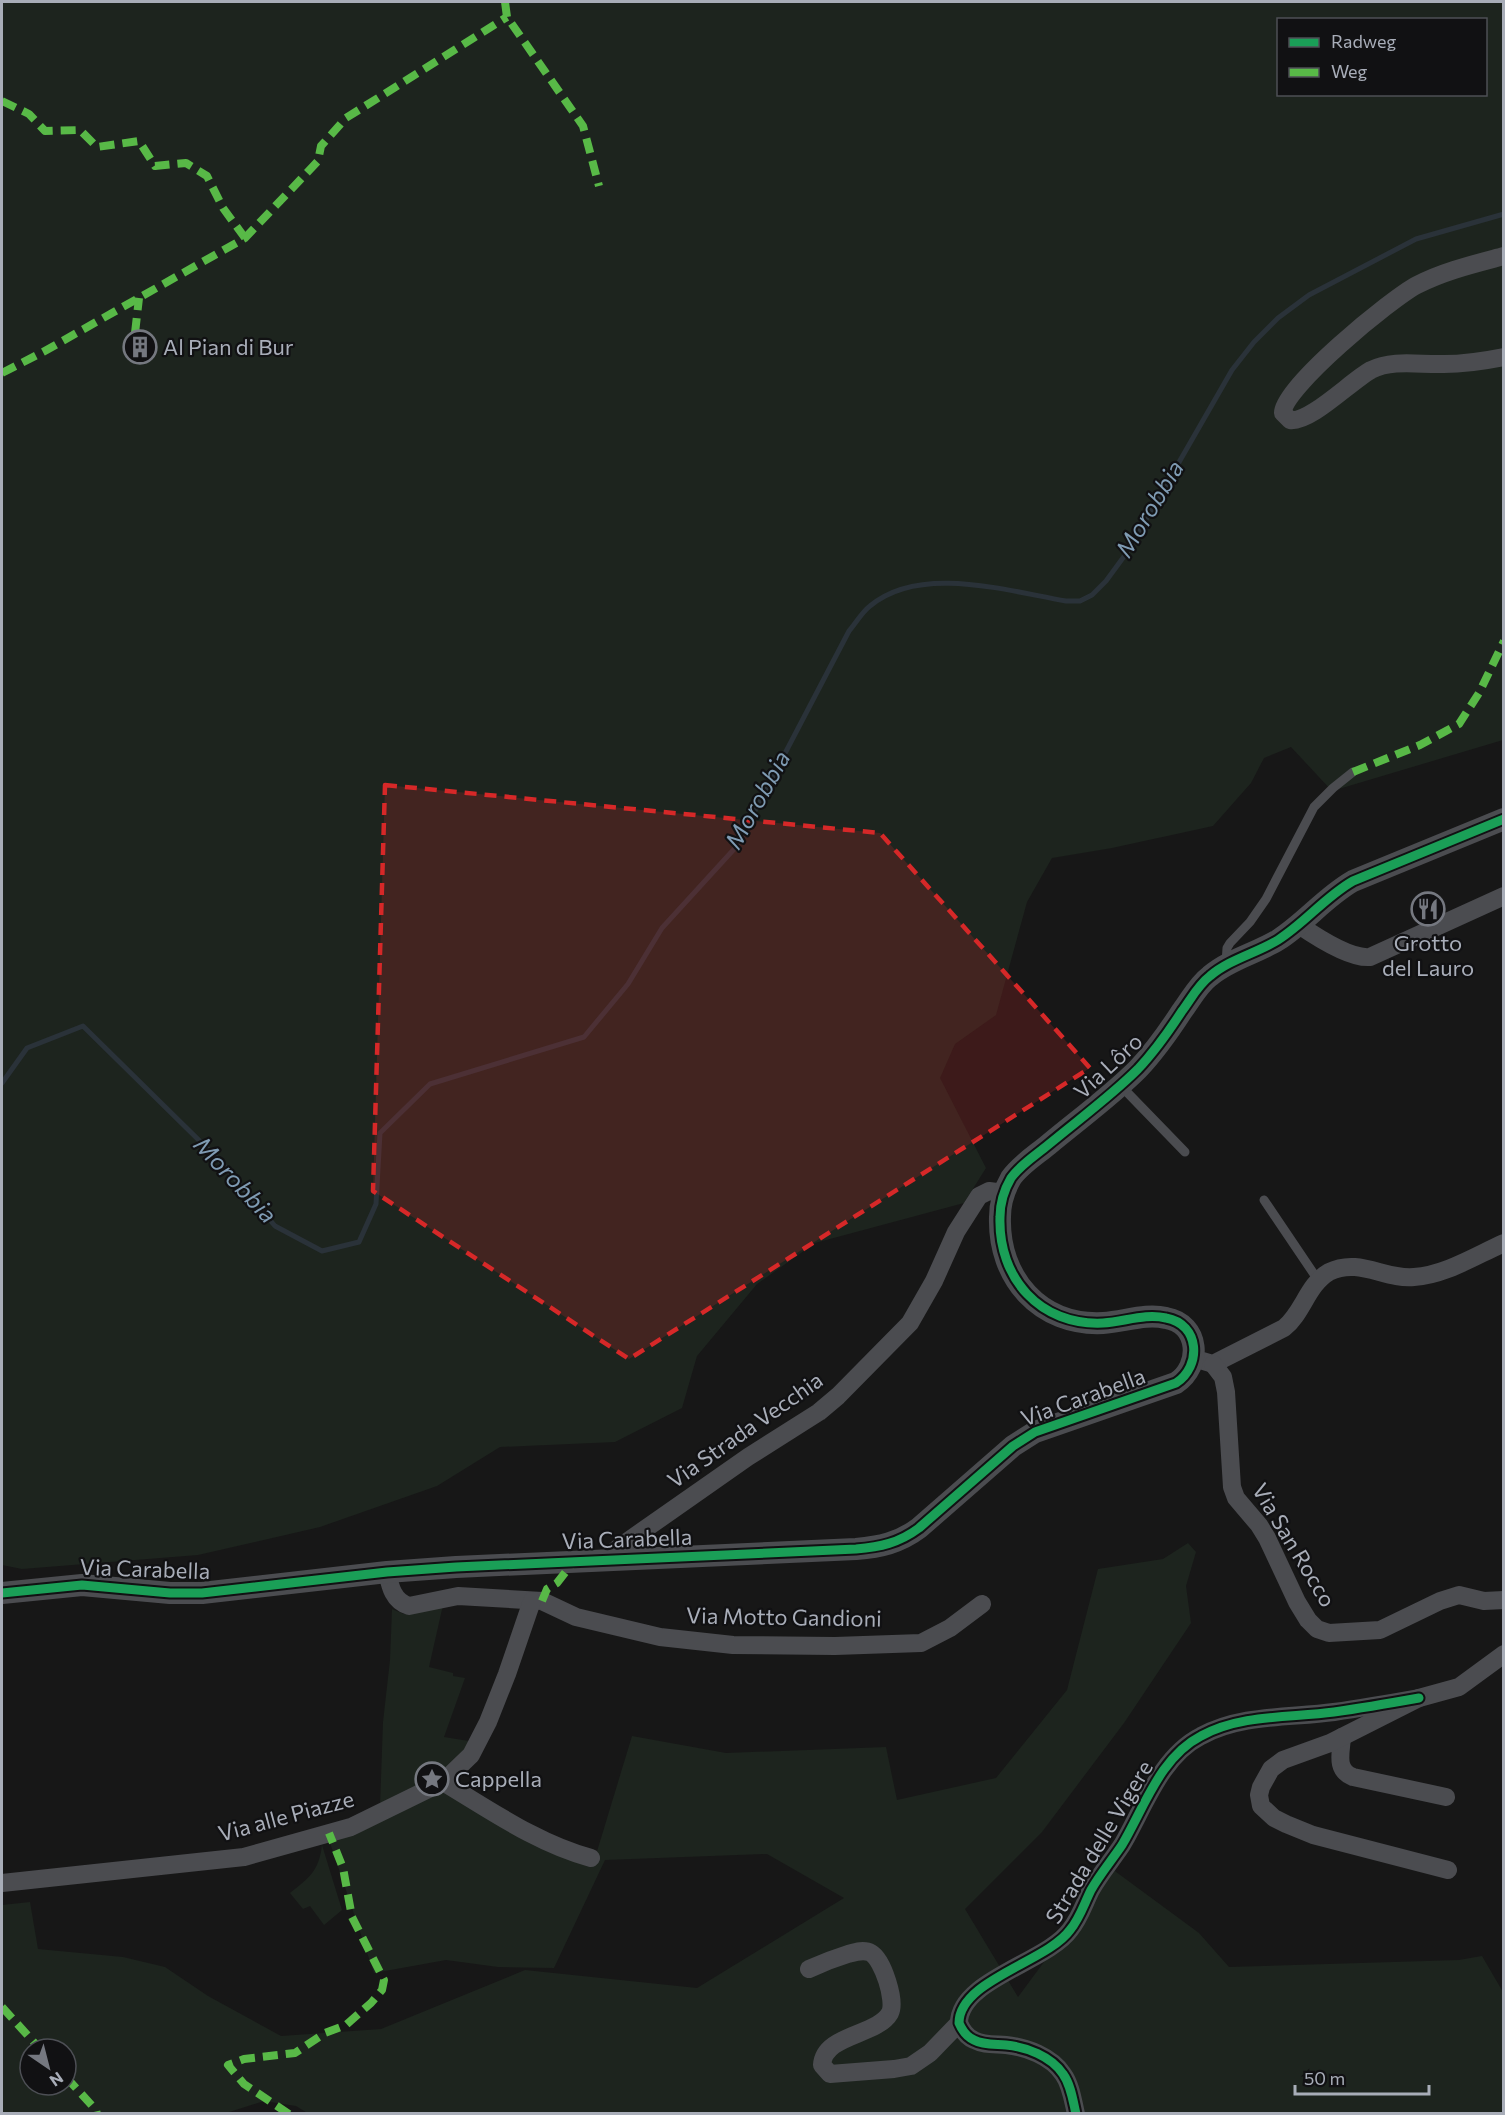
<svg xmlns="http://www.w3.org/2000/svg" width="1505" height="2115" viewBox="0 0 1505 2115" font-family="Commissioner,sans-serif">
<rect width="100%" height="100%" fill="#171717"/>
<g fill="#1d241e" fill-rule="evenodd">
<path d="M 2,2 L 1503,2 L 1503,740 L 1332,791 L 1291,747 L 1264,758 L 1251,783 L 1213,826 L 1112,848 L 1052,858 L 1027,902 L 996,1015 L 955,1044 L 940,1078 L 986,1168 L 964,1203 L 815,1243 L 757,1284 L 697,1356 L 682,1408 L 615,1442 L 500,1447 L 437,1486 L 320,1527 L 198,1555 L 22,1569 L 2,1565 ZM 1278,20 L 1486,20 L 1486,94 L 1278,94 Z"/>
<path d="M 1188,1543 L 1196,1552 L 1186,1586 L 1191,1623 L 1124,1723 L 1042,1832 L 965,1909 L 1018,1997 L 1058,1943 L 1108,1866 L 1199,1933 L 1229,1967 L 1459,1960 L 1482,1956 L 1503,1992 L 1503,2113 L 309,2114 L 296,2106 L 264,2101 L 223,2114 L 2,2114 L 2,1905 L 30,1902 L 38,1949 L 123,1957 L 165,1967 L 208,1996 L 281,2036 L 381,2029 L 525,1970 L 697,1988 L 844,1898 L 767,1854 L 605,1860 L 554,1968 L 498,1967 L 446,1960 L 374,1973 L 329,1840 L 443,1782 L 595,1858 L 632,1736 L 726,1753 L 886,1747 L 897,1800 L 996,1778 L 1067,1690 L 1098,1569 L 1163,1559 ZM 30,2049 L 66,2049 L 66,2085 L 30,2085 Z"/>
<polygon points="443,1605 429,1667 453,1673 453,1676 465,1678 444,1737 475,1742 443,1772 380,1807 383,1722 390,1660 392,1609 404,1614"/>
<path d="M 322,1845 L 342,1910 L 324,1925 L 310,1906 L 303,1909 L 290,1893 C 309,1878 319,1871 322,1845 Z"/>
</g>
<g fill="none" stroke-linecap="round" stroke-linejoin="round">
<path stroke="#2a3239" stroke-width="5" d="M 2,1083 L 27,1048 L 83,1026 L 220,1161 L 275,1226 L 322,1251 L 359,1242 L 376,1204 L 380,1133 L 430,1084 L 584,1037 L 628,984 L 662,928 L 736,847 L 849,631 C 856,623 862,612 870,606 C 920,564 1007,591 1066,601 L 1080,601 L 1092,595 L 1106,581 L 1128,551 L 1232,370 L 1254,342 L 1278,318 L 1309,295 L 1416,239 L 1504,214"/>
<g stroke="#4b4c50" stroke-width="9">
<polyline points="1226,964 1227,948 1230,943 1250,922 1266,899 1314,807 1333,788 1353,772"/>
<polyline points="1120,1085 1185,1152"/>
<polyline points="1264,1200 1318,1280"/>
</g>
<g stroke="#4b4c50" stroke-width="18">
<path d="M 1504,256 C 1474,264 1444,271 1417,285 C 1392,298 1282,388 1283,413 L 1290,420 C 1310,423 1351,381 1371,370 C 1393,359 1420,365 1444,364 C 1464,364 1484,361 1504,357"/>
<path d="M 1299,925 C 1315,936 1350,959 1370,957 L 1504,896"/>
<path d="M 1203,1361 L 1213,1364 L 1284,1328 C 1303,1313 1307,1285 1329,1272 C 1359,1257 1385,1280 1414,1277 C 1445,1275 1475,1256 1504,1243"/>
<polyline points="1213,1364 1223,1377 1226,1392 1232,1487 1236,1498 1259,1525 1267,1538 1297,1602 1308,1620 1317,1629 1329,1633 1380,1630 1440,1601 1459,1595 1484,1601 1504,1600"/>
<polyline points="605,1560 618,1548 748,1457 819,1412 838,1396 910,1323 934,1281 956,1232 979,1196 989,1191 1004,1193"/>
<path d="M 387,1572 C 390,1586 393,1601 409,1606 L 458,1596 L 542,1601 L 576,1617 L 660,1637 L 733,1645 L 835,1646 L 921,1643 L 950,1628 L 982,1604"/>
<path d="M 1342,1737 C 1341,1753 1335,1770 1353,1777 L 1446,1797"/>
<path d="M 443,1782 C 490,1810 538,1844 591,1858"/>
<polyline points="1448,1870 1313,1835 1286,1824 1274,1818 1261,1806 1259,1795 1261,1787 1271,1769 1283,1760 1330,1743 1419,1698 1459,1687 1504,1654"/>
<polyline points="2,1883 244,1857 351,1827 443,1782 471,1755 488,1722 507,1674 532,1601"/>
<path d="M 809,1969 C 822,1963 835,1958 848,1954 C 855,1952 864,1949 871,1953 C 883,1960 896,2001 890,2013 C 877,2036 824,2034 822,2065 L 830,2074 L 894,2069 L 911,2066 L 930,2053 L 959,2023"/>
<path d="M 1076,2114 C 1073,2101 1071,2085 1063,2074 C 1051,2056 1026,2047 1006,2045 C 995,2044 983,2045 974,2040 C 967,2037 962,2030 959,2023 C 959,1980 1047,1962 1070,1930 C 1080,1918 1084,1904 1091,1890 C 1100,1874 1112,1860 1122,1845 C 1144,1808 1160,1757 1201,1736 C 1241,1714 1290,1718 1334,1712 C 1362,1708 1391,1703 1419,1698"/>
</g>
<path stroke="#4b4c50" stroke-width="22" d="M 2,1593 L 82,1585 L 170,1593 L 202,1593 L 387,1572 L 456,1567 L 856,1549 C 880,1547 899,1543 919,1528 L 1013,1446 L 1035,1432 L 1176,1383 C 1202,1366 1200,1324 1166,1318 C 1145,1313 1124,1322 1103,1323 C 1040,1326 998,1278 1000,1217 C 1000,1203 1004,1190 1011,1178 C 1020,1165 1036,1155 1048,1145 C 1078,1120 1111,1096 1138,1069 C 1155,1051 1169,1031 1182,1011 C 1191,999 1198,985 1210,976 C 1230,959 1257,953 1278,940 C 1306,922 1325,897 1353,881 L 1504,819"/>
<g stroke="#58b947" stroke-width="8" stroke-dasharray="15 8" stroke-linecap="butt">
<polyline points="505,2 507,17 583,126 599,186"/>
<polyline points="2,101 29,114 45,131 80,130 97,147 139,141 155,166 186,163 207,176 223,208 245,238"/>
<polyline points="135,333 139,298"/>
<polyline points="2,373 43,352 245,238 318,161 321,146 346,118 507,17"/>
<polyline points="1353,772 1420,745 1459,724 1479,693 1504,641"/>
<polyline points="542,1601 547,1589 557,1583 574,1561"/>
<polyline points="2,2007 40,2049"/>
<polyline points="66,2077 96,2110 97,2114"/>
<polyline points="289,2114 244,2084 228,2065 244,2059 295,2053 325,2033 346,2025 371,2003 382,1990 384,1980 352,1917 343,1868 329,1833"/>
</g>
<g stroke="#111113" stroke-width="13">
<g id="cycleway">
<path d="M 2,1593 L 82,1585 L 170,1593 L 202,1593 L 387,1572 L 456,1567 L 856,1549 C 880,1547 899,1543 919,1528 L 1013,1446 L 1035,1432 L 1176,1383 C 1202,1366 1200,1324 1166,1318 C 1145,1313 1124,1322 1103,1323 C 1040,1326 998,1278 1000,1217 C 1000,1203 1004,1190 1011,1178 C 1020,1165 1036,1155 1048,1145 C 1078,1120 1111,1096 1138,1069 C 1155,1051 1169,1031 1182,1011 C 1191,999 1198,985 1210,976 C 1230,959 1257,953 1278,940 C 1306,922 1325,897 1353,881 L 1504,819"/>
<path d="M 1076,2114 C 1073,2101 1071,2085 1063,2074 C 1051,2056 1026,2047 1006,2045 C 995,2044 983,2045 974,2040 C 967,2037 962,2030 959,2023 C 959,1980 1047,1962 1070,1930 C 1080,1918 1084,1904 1091,1890 C 1100,1874 1112,1860 1122,1845 C 1144,1808 1160,1757 1201,1736 C 1241,1714 1290,1718 1334,1712 C 1362,1708 1391,1703 1419,1698"/>
</g>
</g>
<use href="#cycleway" stroke="#1a9f57" stroke-width="9"/>
</g>
<path fill="#d62828" fill-opacity="0.2" stroke="#d62828" stroke-width="4.5" stroke-dasharray="12 8" stroke-linejoin="round" d="M 385,785 L 880,833 L 1090,1068 L 629,1359 L 373,1191 Z"/>
<defs>
<g id="building-ring" transform="scale(1.725)"><circle r="9.5" fill="#111113" stroke="#757880" stroke-width="1.5"/><path d="M-4-6H4V6H1V3H-1V6H-4ZM-2.5-4.3h1.7v1.8h-1.7ZM.8-4.3h1.7v1.8H.8ZM-2.5-1h1.7V.8h-1.7ZM.8-1h1.7V.8H.8Z" fill="#757880"/></g>
<g id="restaurant-ring" transform="scale(1.725)"><circle r="9.5" fill="#111113" stroke="#757880" stroke-width="1.5"/><path d="M-5-6h1v4h1v-4h1v4h1v-4h1v5L-1.5 .5V6h-2V.5L-5-1ZM5-6V6H3V1.5H1.5Q1.5-4 5-6Z" fill="#757880"/></g>
<g id="sight-ring" transform="scale(1.725)"><circle r="9.5" fill="#111113" stroke="#757880" stroke-width="1.5"/><path d="M0-6L1.8-2.2L6-1.7L2.9 1.2L3.7 5.4L0 3.3L-3.7 5.4L-2.9 1.2L-6-1.7L-1.8-2.2Z" fill="#757880"/></g>
</defs>
<g fill-rule="evenodd">
<use href="#building-ring" x="140" y="347"/>
<use href="#restaurant-ring" x="1428" y="909"/>
<use href="#sight-ring" x="432" y="1779"/>
</g>
<g text-anchor="middle" stroke-width="4.5" stroke-linejoin="round" paint-order="stroke">
<g font-size="22" fill="#a8adb8" stroke="#111113" text-anchor="start">
<text x="163" y="355">Al Pian di Bur</text>
<text x="1428" y="951" text-anchor="middle">Grotto<tspan x="1428" dy="25">del Lauro</tspan></text>
<text x="455" y="1787">Cappella</text>
</g>
<g font-size="22" fill="#a8adb8" stroke="#111113">
<text transform="translate(1108 1066) rotate(-43)" y="8">Via Lôro</text>
<text transform="translate(1083 1397) rotate(-20)" y="8">Via Carabella</text>
<text transform="translate(745 1430) rotate(-35)" y="8">Via Strada Vecchia</text>
<text transform="translate(627 1539) rotate(-2)" y="8">Via Carabella</text>
<text transform="translate(1294 1545) rotate(59)" y="8">Via San Rocco</text>
<text transform="translate(145 1569) rotate(2)" y="8">Via Carabella</text>
<text transform="translate(784 1617) rotate(1)" y="8">Via Motto Gandioni</text>
<text transform="translate(286 1816) rotate(-15)" y="8">Via alle Piazze</text>
<text transform="translate(1099 1842) rotate(-59)" y="8">Strada delle Vigere</text>
</g>
<g font-size="24" font-style="italic" fill="#7f9bb3" stroke="#111113">
<text transform="translate(1150 509) rotate(-59)" y="8">Morobbia</text>
<text transform="translate(758 800) rotate(-61)" y="8">Morobbia</text>
<text transform="translate(235 1180) rotate(47)" y="8">Morobbia</text>
</g>
</g>
<rect width="1505" height="2115" fill="none" stroke="#a8adb8" stroke-width="6"/>
<rect x="1277" y="18" width="210" height="78" fill="#111113" stroke="#4d4f55" stroke-width="1.5"/>
<rect x="1289" y="38" width="30" height="9" fill="#1a9f57" stroke="#4d4f55" stroke-width="1.5"/>
<text x="1331" y="48" font-size="18" fill="#a8adb8">Radweg</text>
<rect x="1289" y="68" width="30" height="9" fill="#58b947" stroke="#4d4f55" stroke-width="1.5"/>
<text x="1331" y="78" font-size="18" fill="#a8adb8">Weg</text>
<g transform="translate(48 2067) rotate(145)"><circle r="28" fill="#111113" stroke="#4d4f55" stroke-width="1.5"/>
<path d="M0-4.5L10 22L0 15L-10 22Z" fill="#757880"/>
<text y="-9" font-size="16" font-weight="bold" text-anchor="middle" fill="#a8adb8">N</text>
</g>
<path d="M1295 2085v9h134v-9" fill="none" stroke="#a8adb8" stroke-width="3"/>
<text x="1304" y="2085" font-size="18" fill="#a8adb8" stroke="#111113" stroke-width="4.5" paint-order="stroke">50 m</text>
</svg>
